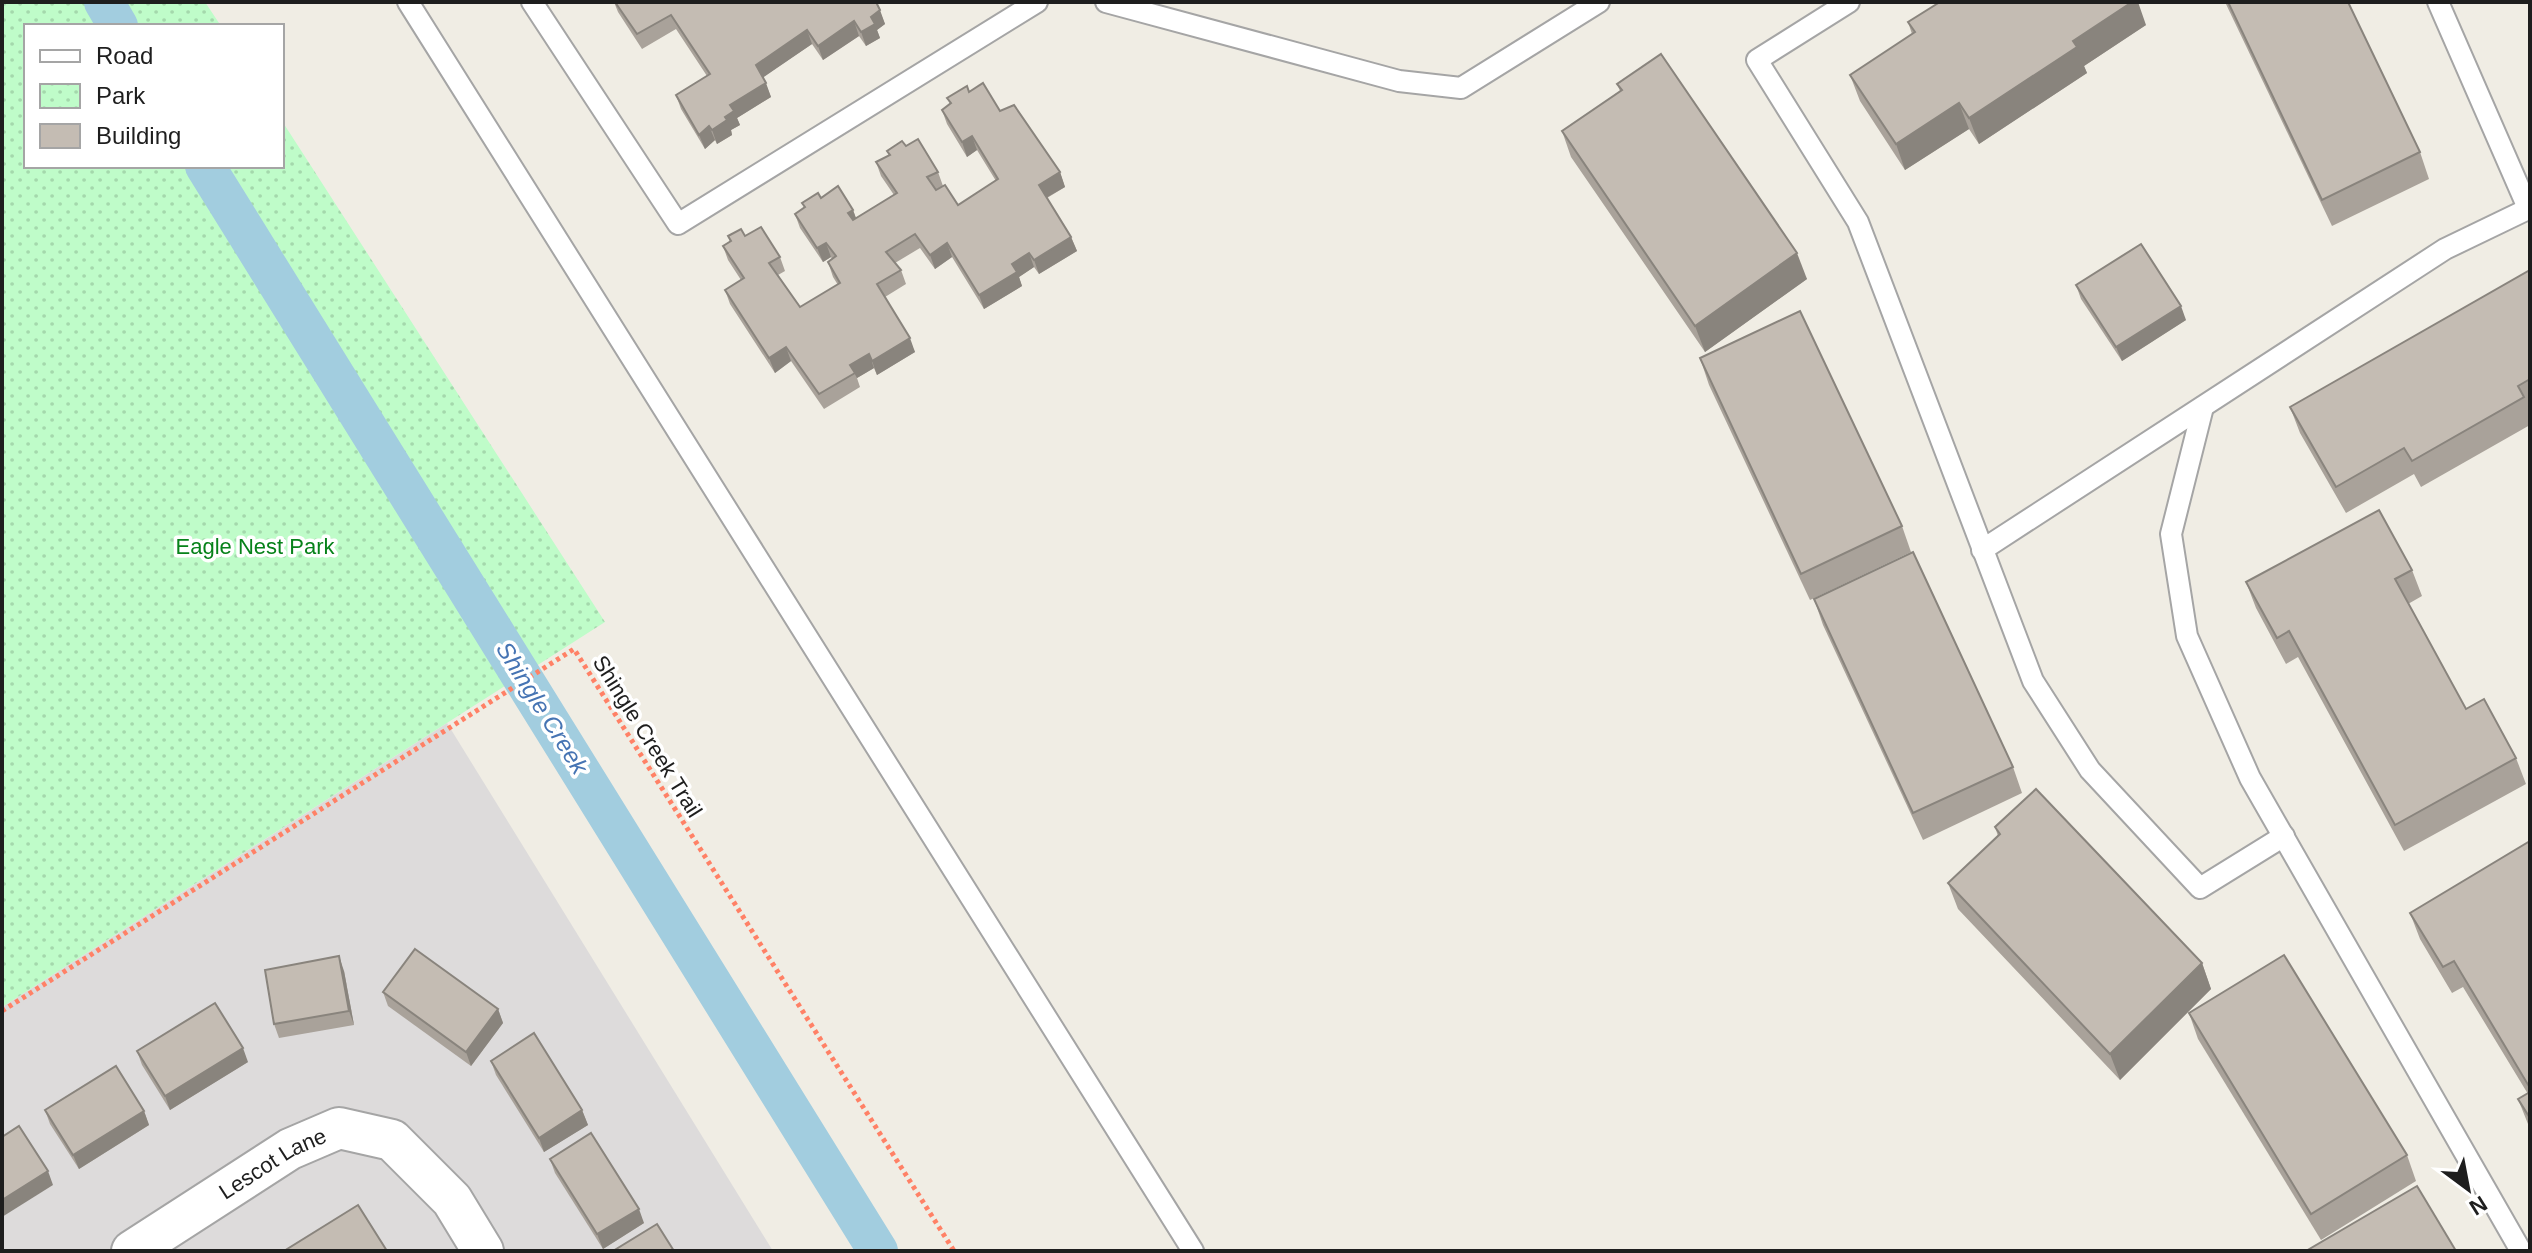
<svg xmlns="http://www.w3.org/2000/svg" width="2532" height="1253" viewBox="0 0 2532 1253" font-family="Helvetica,sans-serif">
<defs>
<pattern id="park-dots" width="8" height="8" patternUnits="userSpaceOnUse" patternTransform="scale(2)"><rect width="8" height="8" fill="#bffcc9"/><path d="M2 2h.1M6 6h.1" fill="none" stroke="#a4d8ac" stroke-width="1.8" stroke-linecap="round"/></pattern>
</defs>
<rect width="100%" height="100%" fill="#f0ede4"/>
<polygon fill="#dddbdb" points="447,723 773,1251 2,1251 2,1007"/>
<polygon fill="url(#park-dots)" points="2,2 205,2 221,26 26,26 26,166 282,166 282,121 605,622 2,1007"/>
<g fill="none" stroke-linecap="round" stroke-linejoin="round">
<g stroke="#a2cddf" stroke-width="40">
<polyline points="104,2 118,26"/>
<polyline points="205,166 878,1251"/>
</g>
<g stroke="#a5a5a5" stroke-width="24">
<g id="service">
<polyline points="408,2 1193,1251"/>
<polyline points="532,2 678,224 1037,2"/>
<polyline points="1106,2 1399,81 1461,88 1599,2"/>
<polyline points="1849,2 1757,60 1858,222 2033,681 2090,770 2200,888 2284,836"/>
<polyline points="2438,2 2528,208"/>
<polyline points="2203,407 2171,534 2187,636 2250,778 2521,1251"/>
<polyline points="1982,550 2445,249 2530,208"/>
</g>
</g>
<g stroke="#a5a5a5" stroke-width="44">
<g id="minor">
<path id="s1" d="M 132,1251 L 290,1149 L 339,1128 L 392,1140 L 452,1200 L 483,1251"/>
</g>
</g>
<polyline stroke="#ff8166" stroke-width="5" stroke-dasharray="4 4" stroke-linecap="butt" points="2,1011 574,649 954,1251"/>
<use href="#service" stroke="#fff" stroke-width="20"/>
<use href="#minor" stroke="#fff" stroke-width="40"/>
</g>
<g fill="#a9a29a">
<polygon points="614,2 876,2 885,24 877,30 880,38 866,46 859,36 823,60 812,44 763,77 771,97 737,118 740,125 731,130 732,135 717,144 715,140 705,149 681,109 676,95 707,76 676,29 642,49 618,12"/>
<polygon points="2225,2 2348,2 2420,152 2429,179 2332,226"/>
<polygon points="1908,22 2146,25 2084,66 2087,73 1979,144 1969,129 1905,170 1860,101 1850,75 1912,34"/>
<polygon points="1617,84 1807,279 1705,352 1571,157 1562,131 1620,91"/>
<polygon points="969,92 1000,111 1060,172 1065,187 1047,198 1071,237 1077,251 1039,274 1034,267 1019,277 1022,286 984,309 952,257 935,269 920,248 895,263 901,270 906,284 885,297 915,352 877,375 874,368 857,378 860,387 824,409 791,361 775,373 730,304 725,290 741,280 728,260 723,246 730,242 728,236 745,236 780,257 785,271 778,275 800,307 838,285 833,277 828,262 832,259 831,257 823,262 800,228 795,214 804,208 802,203 821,198 853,210 856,218 894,195 881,176 876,162 889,156 887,151 906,146 938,172 943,186 935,190 958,205 996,181 977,150 967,157 947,124 942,110 950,104 947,98"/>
<polygon points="2530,270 2530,425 2421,487 2414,474 2346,513 2300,433 2290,407"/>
<polygon points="2076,285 2186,320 2122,361 2081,299"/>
<polygon points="1700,358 1902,526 1911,552 1810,600 1709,385"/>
<polygon points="2412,570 2422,596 2408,604 2466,709 2516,758 2526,784 2404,851 2298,657 2286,664 2256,608 2246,582"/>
<polygon points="1814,599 2013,767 2022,793 1923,840 1823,625"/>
<polygon points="1995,827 2202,963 2211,989 2120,1080 1958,909 1948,883 1998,836"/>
<polygon points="2530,841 2530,1129 2518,1099 2528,1094 2463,987 2452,993 2420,939 2410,913"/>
<polygon points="344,971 354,1025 279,1038 274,1024"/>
<polygon points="383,992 498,1009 503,1023 471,1066 388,1006"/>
<polygon points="2189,1013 2407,1155 2416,1181 2321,1240 2198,1039"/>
<polygon points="137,1051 248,1062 170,1110 142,1065"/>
<polygon points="491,1061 582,1110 588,1125 544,1152 496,1075"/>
<polygon points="45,1110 144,1111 149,1125 79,1169 50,1124"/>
<polygon points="550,1159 644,1223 603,1249 555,1173"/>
</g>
<g fill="#89847d">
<polygon points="2132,2 2138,2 2146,25 2084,66 2087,73 1979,144 1969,118 2073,41"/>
<polygon points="880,10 885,24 877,30 880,38 866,46 861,32 871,17"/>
<polygon points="854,21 859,36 823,60 818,46"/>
<polygon points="807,30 812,44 761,79 756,65"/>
<polygon points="766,83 771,97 737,118 740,125 731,130 732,135 717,144 712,130 725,117 730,105"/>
<polygon points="1959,103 1969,129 1905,170 1896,144"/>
<polygon points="709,126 715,140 705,149 699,135"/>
<polygon points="972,136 977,150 967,157 962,142"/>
<polygon points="1060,172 1065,187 1044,199 1039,185"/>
<polygon points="853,210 858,224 853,227 848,213"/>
<polygon points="1071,237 1077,251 1039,274 1034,260"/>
<polygon points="826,243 831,257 823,262 817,248"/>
<polygon points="947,243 952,257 935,269 930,255"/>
<polygon points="1029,253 1034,267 1019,277 1022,286 984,309 979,295 1012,264"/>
<polygon points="1797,253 1807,279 1705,352 1695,326"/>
<polygon points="2181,306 2186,320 2122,361 2116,347"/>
<polygon points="910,338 915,352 877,375 872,361"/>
<polygon points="786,347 791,361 775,373 769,358"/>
<polygon points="869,354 874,368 857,378 850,365"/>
<polygon points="339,956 344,971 354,1025 349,1011"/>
<polygon points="2202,963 2211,989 2120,1080 2110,1054"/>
<polygon points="498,1009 503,1023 471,1066 466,1052"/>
<polygon points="243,1048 248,1062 170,1110 165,1096"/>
<polygon points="582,1110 588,1125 544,1152 539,1138"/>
<polygon points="144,1111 149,1125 79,1169 73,1155"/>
<polygon points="48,1171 53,1185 2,1217 2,1200"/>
<polygon points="639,1209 644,1223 603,1249 597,1234"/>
</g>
<g fill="#c4bcb3" stroke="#89847d" stroke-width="2">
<polygon points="615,2 876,2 880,10 871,17 875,24 861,32 854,21 818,46 807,30 756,65 766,83 730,105 734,111 725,117 727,120 712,130 709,126 699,135 676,95 710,74 671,15 637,34"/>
<polygon points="1940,2 2132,2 2073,41 2077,47 1969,118 1959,103 1896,144 1850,75 1915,32 1908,22"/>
<polygon points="2228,2 2348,2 2420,152 2322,200"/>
<polygon points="1661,54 1797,253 1695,326 1562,131 1622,90 1617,84"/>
<polygon points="983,83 1000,111 1014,105 1060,172 1039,185 1071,237 1034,260 1029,253 1012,264 1017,272 979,295 947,243 930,255 915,234 886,252 901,270 877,284 910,338 872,361 869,354 850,365 855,373 819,394 786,347 769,358 725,290 744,278 723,246 731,241 728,236 741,229 745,236 761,227 780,257 769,263 800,307 840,283 828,262 836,256 826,243 817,248 795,214 805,207 802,203 818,193 821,198 838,186 853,210 848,213 853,220 897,193 876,162 890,155 887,151 902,141 906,146 918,139 938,172 927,177 936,190 945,185 958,205 998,179 972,136 962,142 942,110 951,103 947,98 967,86 969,92"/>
<polygon points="2141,244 2181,306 2116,347 2076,285"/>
<polygon points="2530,270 2530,379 2518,386 2524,397 2412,461 2404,448 2336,487 2290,407"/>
<polygon points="1800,311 1902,526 1801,574 1700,358"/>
<polygon points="2379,510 2412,570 2395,579 2466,709 2484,699 2516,758 2395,825 2289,631 2277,638 2246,582"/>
<polygon points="1913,552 2013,767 1913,813 1814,599"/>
<polygon points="2036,789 2202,963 2110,1054 1948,883 2000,834 1995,827"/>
<polygon points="2530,841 2530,1088 2454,961 2443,967 2410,913"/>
<polygon points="415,949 498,1009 466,1052 383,992"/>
<polygon points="2284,955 2407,1155 2311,1214 2189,1013"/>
<polygon points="339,956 349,1011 274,1024 265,970"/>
<polygon points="215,1003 243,1048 165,1096 137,1051"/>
<polygon points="534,1033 582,1110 539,1138 491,1061"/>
<polygon points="116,1066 144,1111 73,1155 45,1110"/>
<polygon points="2530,1092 2530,1118 2518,1099"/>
<polygon points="19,1126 48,1171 2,1200 2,1137"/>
<polygon points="591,1133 639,1209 597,1234 550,1159"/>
<polygon points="2417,1186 2456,1251 2306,1251"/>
<polygon points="358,1205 387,1251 284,1251"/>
<polygon points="657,1224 674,1251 613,1251"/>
</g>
<g text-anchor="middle" stroke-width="7" stroke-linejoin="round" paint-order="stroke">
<g font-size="22" fill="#07821a" stroke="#fff">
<text x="255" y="554">Eagle Nest Park</text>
</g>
<g font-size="22" fill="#1e1e1e" stroke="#fff">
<text transform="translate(648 736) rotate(58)" y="8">Shingle Creek Trail</text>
<text dy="8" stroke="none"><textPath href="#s1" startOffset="166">Lescot Lane</textPath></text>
</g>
<g font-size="24" font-style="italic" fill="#4674b3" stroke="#fff">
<text transform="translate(542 708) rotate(58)" y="8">Shingle Creek</text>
</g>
</g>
<rect width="2532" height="1253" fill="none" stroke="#1e1e1e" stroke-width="8"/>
<rect x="24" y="24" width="260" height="144" fill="#ffffff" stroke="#a5a5a5" stroke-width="2"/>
<rect x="40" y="50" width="40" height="12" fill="#ffffff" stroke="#a5a5a5" stroke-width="2"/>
<text x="96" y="64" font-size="24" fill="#1e1e1e">Road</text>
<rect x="40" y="84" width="40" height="24" fill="url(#park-dots)" stroke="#a5a5a5" stroke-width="2"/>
<text x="96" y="104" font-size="24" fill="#1e1e1e">Park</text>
<rect x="40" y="124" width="40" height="24" fill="#c4bcb3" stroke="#a5a5a5" stroke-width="2"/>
<text x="96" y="144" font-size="24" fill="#1e1e1e">Building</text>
<g transform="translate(2468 1189) rotate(148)" stroke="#ffffff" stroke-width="6" paint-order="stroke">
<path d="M0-6L14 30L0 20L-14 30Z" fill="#1e1e1e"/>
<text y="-12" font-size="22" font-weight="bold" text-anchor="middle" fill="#1e1e1e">N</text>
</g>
</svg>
